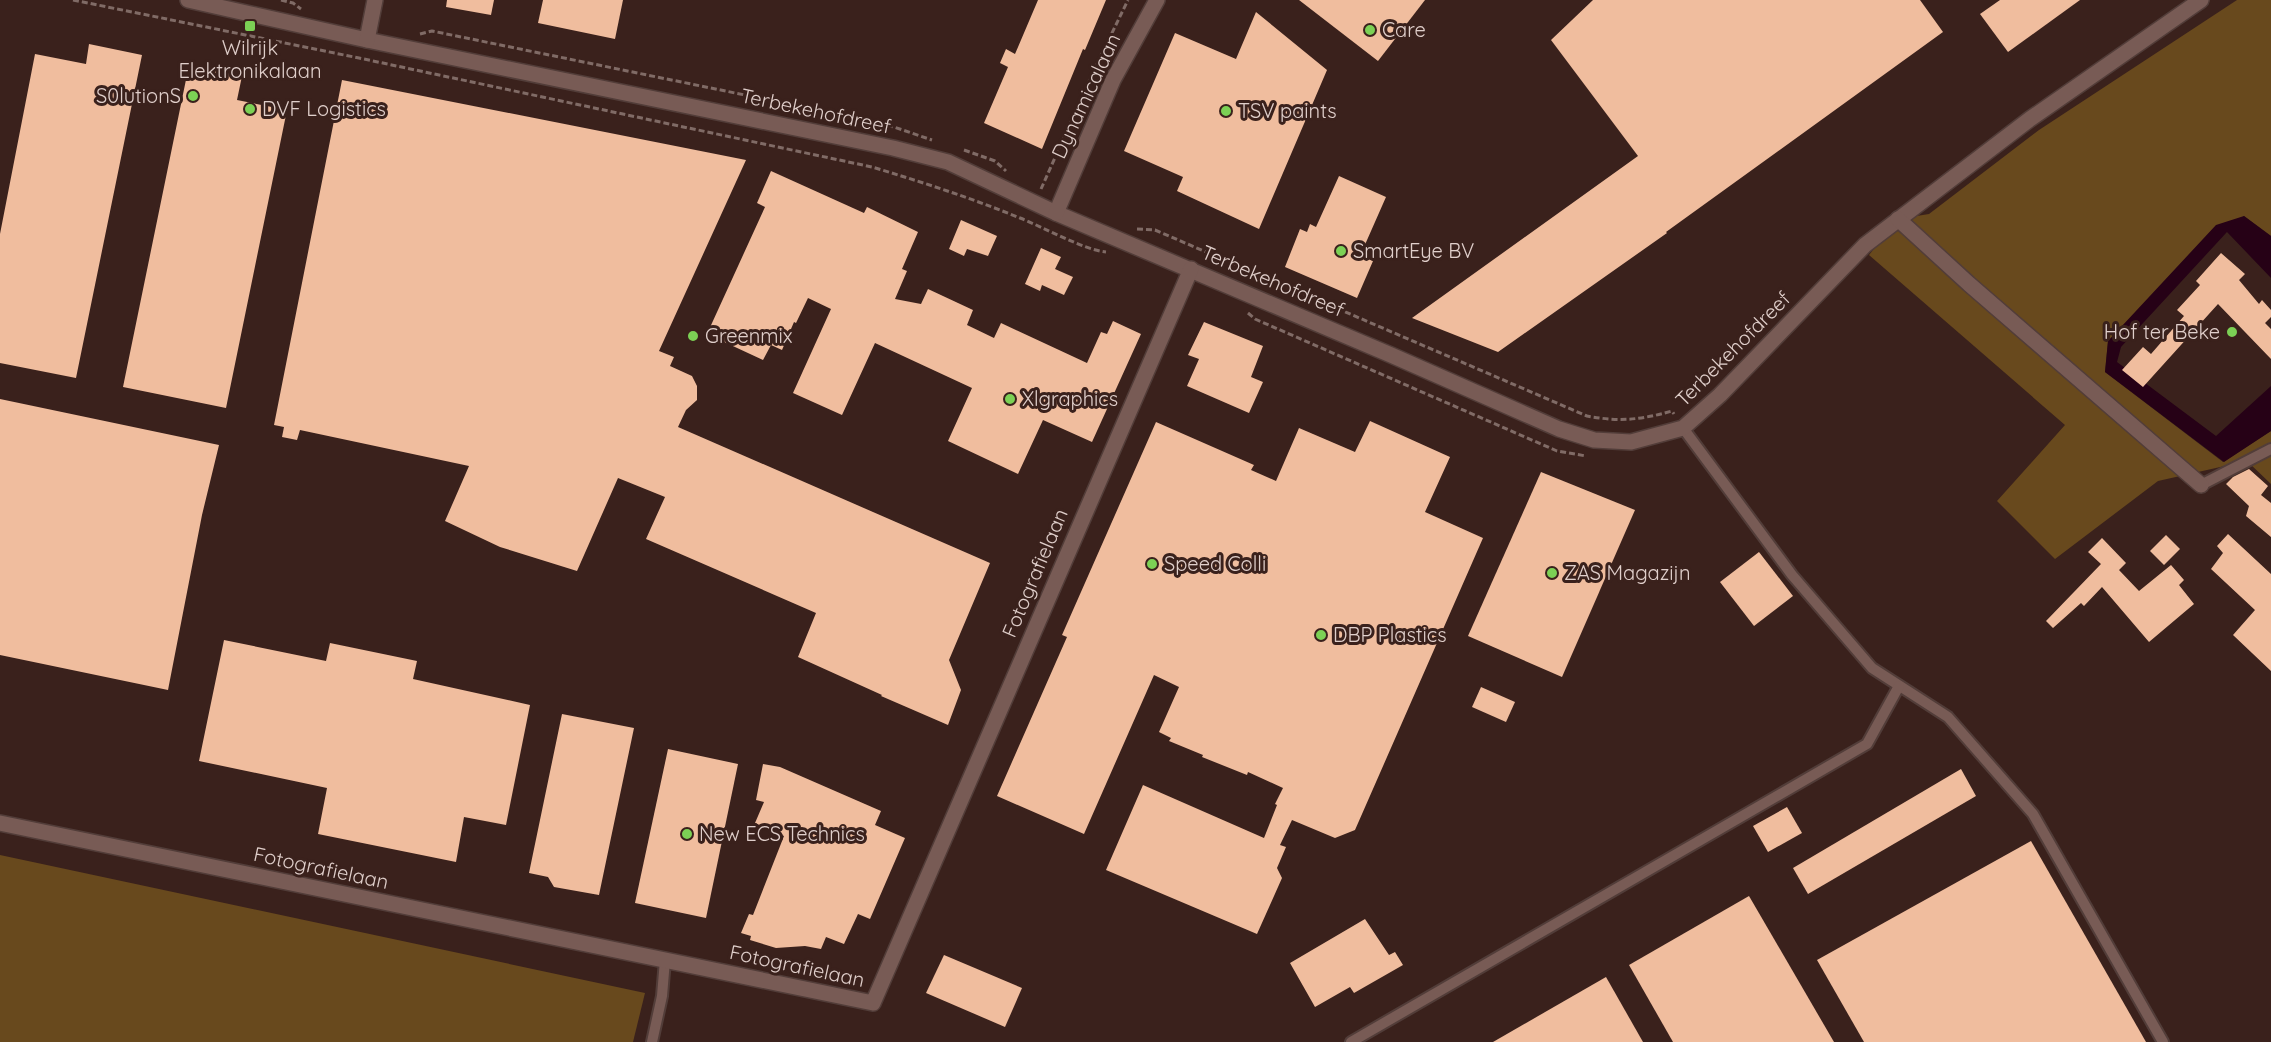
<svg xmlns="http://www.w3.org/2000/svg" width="2271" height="1042" viewBox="0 0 2271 1042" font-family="Quicksand,sans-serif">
<rect width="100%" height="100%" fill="#3a211c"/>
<g fill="#68491d">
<polygon points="2237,0 2271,0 2271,236 2244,216 2108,341 2105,372 2223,462 2271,431 2271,484 2247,461 2158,481 2055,559 1997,501 2065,425 1869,255 1898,219 1929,214 2039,130"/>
<polygon points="0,855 645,993 633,1042 0,1042"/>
</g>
<polygon fill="#260116" points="2244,216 2271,236 2271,278 2227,232 2121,347 2117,362 2216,436 2271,386 2271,431 2224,462 2105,372 2108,341 2216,225"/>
<g fill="#f0bd9e">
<polygon points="447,0 494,0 491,15 446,7"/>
<polygon points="543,0 623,0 615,39 538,23"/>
<polygon points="1038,0 1106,0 1085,50 1083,49 1042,149 984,123 1008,67 1000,63 1006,49 1015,54"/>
<polygon points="1299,0 1425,0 1378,61"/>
<polygon points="1593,0 1920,0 1943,32 1666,232 1667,233 1498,352 1412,318 1638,156 1551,40"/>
<polygon points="2000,0 2080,0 2008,52 1980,14"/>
<polygon points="1256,12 1327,70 1259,229 1177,191 1183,177 1124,151 1175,33 1236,59"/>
<polygon points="89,44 142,55 76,378 0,363 0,234 35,54 86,64"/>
<polygon points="189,65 242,76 237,100 287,110 226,408 123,387"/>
<polygon points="342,80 746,160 659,351 674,357 670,366 692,376 697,386 697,400 686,410 678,427 990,563 949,660 961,690 948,725 881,696 882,695 798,657 816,613 646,539 665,497 618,478 577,571 500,547 445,521 469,466 300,430 297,440 282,437 284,427 274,425"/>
<polygon points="771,171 864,213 867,207 918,232 902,269 907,271 895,299 921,304 928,289 973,310 967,325 994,338 1001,323 1087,363 1101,332 1107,334 1113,321 1141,334 1092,442 1043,420 1018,474 948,441 972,388 875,343 842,415 793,393 831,309 808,298 796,323 794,322 782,350 771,345 763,360 707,334 765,207 757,203"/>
<polygon points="1339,176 1386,197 1360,256 1373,261 1357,298 1285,267 1300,229 1307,232 1310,224 1316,227"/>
<polygon points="961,220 997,236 988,256 967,249 964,256 949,249"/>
<polygon points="1041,248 1061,257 1055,269 1073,277 1064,295 1042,285 1040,291 1025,284"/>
<polygon points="2221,253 2245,274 2239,280 2259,304 2262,300 2271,310 2271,317 2265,323 2271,329 2271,359 2218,304 2143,387 2122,370 2143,347 2151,354 2184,316 2177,310 2200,285 2196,281"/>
<polygon points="1204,322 1263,346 1251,377 1263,382 1249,413 1187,386 1199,359 1188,355"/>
<polygon points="0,399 219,445 202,515 168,690 0,655"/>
<polygon points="1370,421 1450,457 1425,512 1483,538 1355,830 1335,838 1292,820 1280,845 1286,847 1277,868 1282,878 1257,934 1106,870 1143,785 1264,838 1277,805 1275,804 1283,788 1248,772 1247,775 1202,757 1203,755 1169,741 1171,738 1159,732 1179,687 1154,675 1084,834 997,796 1067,637 1062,635 1156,422 1254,465 1251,470 1276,481 1299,428 1355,452"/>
<polygon points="2249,469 2268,486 2261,495 2271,503 2271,537 2246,516 2249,506 2226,484 2233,477"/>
<polygon points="1541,472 1635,510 1562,677 1468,636"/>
<polygon points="2228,534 2271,574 2271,671 2233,635 2255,610 2211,569 2223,553 2217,546"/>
<polygon points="2166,535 2180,549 2164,565 2150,551"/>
<polygon points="2102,538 2126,563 2119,570 2139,591 2171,565 2184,580 2179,585 2194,604 2149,642 2102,587 2084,606 2081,603 2053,628 2046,621 2101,564 2088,552"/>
<polygon points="1759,552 1793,596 1754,626 1720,582"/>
<polygon points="224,640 326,661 330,643 417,661 413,679 530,705 506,825 464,817 456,862 318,834 327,788 199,761"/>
<polygon points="1481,687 1515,702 1506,722 1472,707"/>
<polygon points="562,714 634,728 599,895 554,887 548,877 529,873"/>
<polygon points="668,749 738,764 706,918 635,903"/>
<polygon points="763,764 780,767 881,811 875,825 905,838 870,919 858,914 844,944 826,937 821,949 805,946 776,948 750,940 751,936 741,933 749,914 753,915 784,836 755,823 764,802 756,800"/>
<polygon points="1961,769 1976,796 1808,894 1793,868"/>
<polygon points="1787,807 1802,833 1768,852 1753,826"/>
<polygon points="2031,841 2146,1042 1864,1042 1817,960"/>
<polygon points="1749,896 1834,1042 1673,1042 1629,965"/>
<polygon points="1365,919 1389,955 1395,952 1403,965 1354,993 1350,987 1315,1007 1290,963"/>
<polygon points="944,955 1022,988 1005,1027 926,993"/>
<polygon points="1606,977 1643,1042 1493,1042"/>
</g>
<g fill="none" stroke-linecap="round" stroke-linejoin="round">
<g stroke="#523d39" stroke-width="14">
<g id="service">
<polyline points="1683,428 1792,575 1872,668 1948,717 2033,814 2163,1042"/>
<polyline points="2201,485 2271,449"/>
<polyline points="652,1042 662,996 665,960"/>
<polyline points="1351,1042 1867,744 1899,686"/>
</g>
</g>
<g stroke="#523d39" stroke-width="18">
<g id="minor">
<polyline points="188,0 367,40 893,148 948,162 1056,213 1391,355 1559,429 1594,440 1631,442 1683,428 1720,395 1865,245 2030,119 2201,0"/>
<polyline points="367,40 375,0"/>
<polyline points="1056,213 1113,80 1157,0"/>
<polyline points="1898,219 1969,284 2201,485"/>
<polyline points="0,823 873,1003 1191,269"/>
</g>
</g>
<g stroke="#806b66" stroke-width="3" stroke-dasharray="6 3" stroke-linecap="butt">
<path d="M 73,0 L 359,58 L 872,167 C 922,182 971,198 1020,218 C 1043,227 1084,250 1106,252"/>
<polyline points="281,0 293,3 301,9"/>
<polyline points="420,34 432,31 784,103 894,127 932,140"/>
<polyline points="964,150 995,161 1006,171"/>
<polyline points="1041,189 1095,68 1128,0"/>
<path d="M 1137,229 L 1155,230 L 1587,416 C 1619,422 1640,420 1672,411 L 1674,414"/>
<polyline points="1248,313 1255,319 1557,451 1586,456"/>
</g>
<use href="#service" stroke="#785b55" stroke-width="10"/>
<use href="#minor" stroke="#785b55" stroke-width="15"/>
</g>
<g fill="#7cd155" stroke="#3a211c" stroke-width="2">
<rect x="244" y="20" width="12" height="12" rx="3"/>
<circle cx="1370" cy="30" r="6"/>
<circle cx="193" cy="96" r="6"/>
<circle cx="250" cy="109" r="6"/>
<circle cx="1226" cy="111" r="6"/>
<circle cx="1341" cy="251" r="6"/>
<circle cx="2232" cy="332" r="6"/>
<circle cx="693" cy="336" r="6"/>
<circle cx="1010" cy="399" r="6"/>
<circle cx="1152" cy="564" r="6"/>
<circle cx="1552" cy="573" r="6"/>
<circle cx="1321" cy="635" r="6"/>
<circle cx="687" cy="834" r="6"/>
</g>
<g text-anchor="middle" stroke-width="6" stroke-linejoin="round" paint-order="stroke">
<g font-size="20" fill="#e0cfcb" stroke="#3a211c" text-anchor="start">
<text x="1382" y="37">Care</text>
<text x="250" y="55" text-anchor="middle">Wilrijk<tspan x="250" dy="23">Elektronikalaan</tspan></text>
<text x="181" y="103" text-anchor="end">S0lutionS</text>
<text x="262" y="116">DVF Logistics</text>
<text x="1238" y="118">TSV paints</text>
<text x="1353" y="258">SmartEye BV</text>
<text x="2220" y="339" text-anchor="end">Hof ter Beke</text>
<text x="705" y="343">Greenmix</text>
<text x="1022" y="406">Xlgraphics</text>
<text x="1164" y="571">Speed Colli</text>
<text x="1564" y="580">ZAS Magazijn</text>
<text x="1333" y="642">DBP Plastics</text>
<text x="699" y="841">New ECS Technics</text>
</g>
<g font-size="20" fill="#e0cfcb" stroke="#3a211c">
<text transform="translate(1086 96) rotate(-65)" y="7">Dynamicalaan</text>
<text transform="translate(816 111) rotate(12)" y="7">Terbekehofdreef</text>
<text transform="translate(1273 281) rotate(23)" y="7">Terbekehofdreef</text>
<text transform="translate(1733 349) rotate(-45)" y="7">Terbekehofdreef</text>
<text transform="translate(1035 573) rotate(-67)" y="7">Fotografielaan</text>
<text transform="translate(321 868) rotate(12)" y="7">Fotografielaan</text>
<text transform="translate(797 966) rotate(12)" y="7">Fotografielaan</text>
</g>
</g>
</svg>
